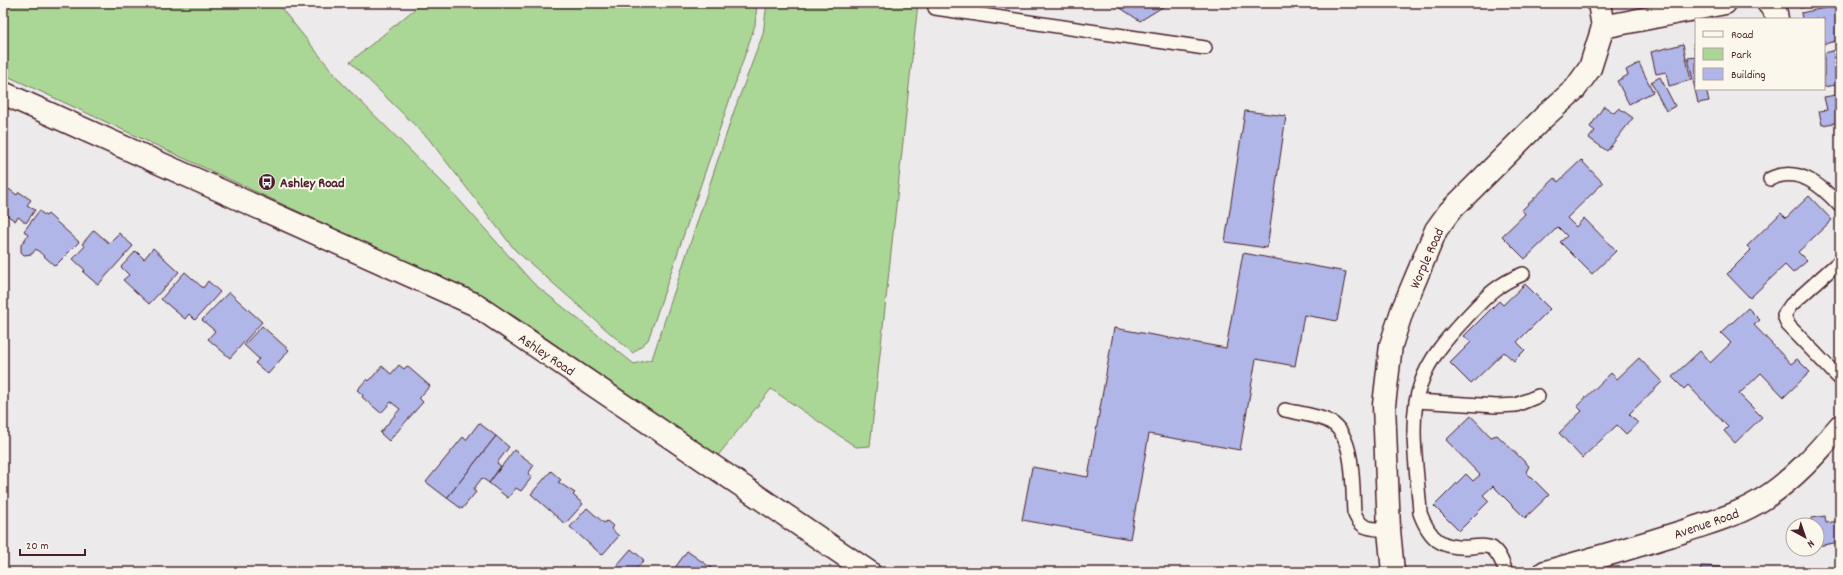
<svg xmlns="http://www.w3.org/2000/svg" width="1843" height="575" viewBox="0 0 1843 575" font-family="Dekko,sans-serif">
<rect width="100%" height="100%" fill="#eceaeb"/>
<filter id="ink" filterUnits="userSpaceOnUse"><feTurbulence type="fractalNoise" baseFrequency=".025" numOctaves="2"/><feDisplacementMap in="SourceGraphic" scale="8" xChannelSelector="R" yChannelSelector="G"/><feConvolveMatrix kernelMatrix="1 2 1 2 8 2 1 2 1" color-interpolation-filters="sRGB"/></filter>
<g filter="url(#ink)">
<g fill="#abd796" stroke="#7a7b60">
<polygon points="3,3 277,3 341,82 453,193 533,283 634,364 652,359 734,111 763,34 767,3 918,3 870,446 856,447 771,389 716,458 516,317 426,271 3,74"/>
<polygon points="422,3 757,3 755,25 648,340 633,353 515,250 428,138 350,62"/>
</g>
<g fill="#b0b6e7" stroke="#4a1f2b">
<polygon points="1113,3 1169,3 1140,21"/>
<polygon points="1799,3 1833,3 1834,5 1827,7 1827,3 1800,8"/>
<polygon points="1834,6 1839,29 1840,29 1840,40 1824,44 1824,19 1802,19 1801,13"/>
<polygon points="1693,43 1696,43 1696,89 1706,89 1709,101 1698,103 1688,58 1696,57"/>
<polygon points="1683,44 1691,80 1669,86 1666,72 1656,74 1651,52"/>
<polygon points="1840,49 1840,84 1824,87 1824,53"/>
<polygon points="1639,63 1653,92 1629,104 1617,81 1628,75 1626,70"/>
<polygon points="1660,77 1675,106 1666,111 1651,82"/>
<polygon points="1840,89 1840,122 1822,125 1819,111 1827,110 1824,97 1836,95 1835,90"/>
<polygon points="1604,106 1614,113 1619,108 1633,118 1607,151 1589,138 1595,131 1590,127"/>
<polygon points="1245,111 1286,116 1267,248 1225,242"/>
<polygon points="1581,160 1603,183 1567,218 1576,227 1584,218 1616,251 1592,274 1560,242 1567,236 1558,227 1525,259 1502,236 1525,214 1522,210 1555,178 1558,182"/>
<polygon points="3,185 17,195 19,192 31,200 27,205 35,210 26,223 18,217 15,221 3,212"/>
<polygon points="1809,196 1832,220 1798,252 1807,261 1793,273 1785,265 1750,298 1727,274 1751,250 1747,246 1781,213 1786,218"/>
<polygon points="39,211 46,216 48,214 79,242 55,266 36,249 32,254 24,255 21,252 21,245 28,235 24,231"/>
<polygon points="94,230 109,243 119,233 133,246 98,285 83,272 85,270 73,259 85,246 82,244"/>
<polygon points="153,248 179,272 149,304 123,280 129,275 121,267 136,251 144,259"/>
<polygon points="1243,253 1346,272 1337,321 1304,315 1295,366 1256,359 1240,450 1149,434 1130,539 1022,520 1032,467 1088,477 1114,328 1226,348"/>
<polygon points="185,272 203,288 208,281 220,292 195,320 189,314 185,319 161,299"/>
<polygon points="1525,284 1550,309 1517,342 1525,350 1514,361 1504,352 1471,384 1450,363 1471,342 1464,336 1499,301 1503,305"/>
<polygon points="229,292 262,322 230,358 208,339 215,331 202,320"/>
<polygon points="1748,308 1760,320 1754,325 1791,364 1797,359 1810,372 1784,397 1761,373 1739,394 1762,417 1735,443 1724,431 1728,427 1688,385 1684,389 1672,377 1700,351 1710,363 1731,343 1721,333"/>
<polygon points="262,326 289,350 268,374 255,363 259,359 244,345"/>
<polygon points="1639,358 1662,382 1629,414 1638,423 1626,434 1617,425 1582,458 1559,433 1582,411 1577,406 1611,373 1617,379"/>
<polygon points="399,365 404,369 407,366 430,386 419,398 423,402 389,441 380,433 400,409 391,402 381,413 362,397 363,395 357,390 367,379 369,381 382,366 391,374"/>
<polygon points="1471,416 1491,437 1497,435 1529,466 1526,472 1549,495 1525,518 1493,486 1483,495 1489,501 1459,531 1434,506 1466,474 1473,481 1480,475 1446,440"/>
<polygon points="479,423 496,436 447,498 426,482 463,437 466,440"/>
<polygon points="496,436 509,447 497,463 501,466 489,483 482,478 473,490 476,492 462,509 447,498"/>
<polygon points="514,450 534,465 528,474 532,477 521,491 516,488 508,498 489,483"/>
<polygon points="551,471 561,480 558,482 575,493 573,495 583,504 565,524 531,494"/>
<polygon points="587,508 604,523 607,521 613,526 611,529 619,536 602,555 570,527"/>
<polygon points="1825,516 1826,523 1839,521 1840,542 1817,546 1817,525 1812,525 1812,518"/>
<polygon points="631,549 644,560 633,572 611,572"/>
<polygon points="687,551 717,572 672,572"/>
<polygon points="1701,566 1722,567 1722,572 1700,572"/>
</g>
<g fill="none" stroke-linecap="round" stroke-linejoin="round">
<g stroke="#4a1f2b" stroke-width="16">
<g id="service">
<polyline points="935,8 1205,48"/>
<path d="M 1770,179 C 1798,165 1822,186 1840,206"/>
<polyline points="1840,261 1791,305 1784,315 1788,325 1840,379"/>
<polyline points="1416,401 1497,406 1516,405 1538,396"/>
<path d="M 1285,410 C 1298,413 1313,415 1326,420 C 1356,431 1352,485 1354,512 C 1361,531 1371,528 1389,530"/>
<path d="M 1506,572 C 1503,564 1500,554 1492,548 C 1486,545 1478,546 1471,547 C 1442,549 1430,540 1420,513 C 1418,474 1407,420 1421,383 C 1429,359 1447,338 1464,320 C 1484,299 1495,285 1523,274"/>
</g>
</g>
<g stroke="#4a1f2b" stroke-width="25">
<g id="minor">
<polyline points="1768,3 1776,13 1777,19"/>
<polyline points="1603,27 1725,3"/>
<polyline points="1393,572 1389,530 1384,405 1391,345 1402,311 1436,230 1449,212 1544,117 1575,89 1590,68 1603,27 1599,3"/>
<path d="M 1545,572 C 1593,559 1641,545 1688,530 C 1714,521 1740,514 1763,499 C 1793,480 1817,453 1840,426"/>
</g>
</g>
<g stroke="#4a1f2b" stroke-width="25">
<polyline id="secondary" points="3,93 474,304 869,572"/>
</g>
<use href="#service" stroke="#fbf7ec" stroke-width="13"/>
<use href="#minor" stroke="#fbf7ec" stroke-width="22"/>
<use href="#secondary" stroke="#fbf7ec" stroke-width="22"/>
</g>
</g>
<defs>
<g id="bus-disc" transform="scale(0.9)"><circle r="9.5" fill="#4a1f2b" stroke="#fbf7ec"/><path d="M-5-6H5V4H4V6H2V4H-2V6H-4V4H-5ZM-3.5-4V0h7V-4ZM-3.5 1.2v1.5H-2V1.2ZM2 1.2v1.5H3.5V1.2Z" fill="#fff"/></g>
</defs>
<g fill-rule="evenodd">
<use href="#bus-disc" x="267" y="182"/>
</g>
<g text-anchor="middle" stroke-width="4" stroke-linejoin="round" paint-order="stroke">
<g font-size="14" font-weight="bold" fill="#4a1f2b" stroke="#fbf7ec" text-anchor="start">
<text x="280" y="187">Ashley Road</text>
</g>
<g font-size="14" fill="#4a1f2b" stroke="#fbf7ec">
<text transform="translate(1426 258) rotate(-66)" y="5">Worple Road</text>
<text transform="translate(547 354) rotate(34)" y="5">Ashley Road</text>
<text transform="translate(1706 523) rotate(-19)" y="5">Avenue Road</text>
</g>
</g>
<rect width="1843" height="575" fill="none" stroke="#fbf7ec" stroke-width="16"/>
<rect x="8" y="8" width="1827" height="559" fill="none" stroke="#4a1f2b" stroke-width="1.5" filter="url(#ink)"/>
<rect x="1695" y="18" width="130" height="72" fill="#fbf7ec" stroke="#b4a19f"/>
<rect x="1703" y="31" width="20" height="6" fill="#fbf7ec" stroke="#b4a19f"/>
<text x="1731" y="38" font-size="12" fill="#4a1f2b">Road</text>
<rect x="1703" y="48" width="20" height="12" fill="#abd796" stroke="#b4a19f"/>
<text x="1731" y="58" font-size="12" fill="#4a1f2b">Park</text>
<rect x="1703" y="68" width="20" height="12" fill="#b0b6e7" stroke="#b4a19f"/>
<text x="1731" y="78" font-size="12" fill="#4a1f2b">Building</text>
<g transform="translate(1805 537) rotate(140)"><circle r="19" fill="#fbf7ec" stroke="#b4a19f"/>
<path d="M0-3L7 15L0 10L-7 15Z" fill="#4a1f2b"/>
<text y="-6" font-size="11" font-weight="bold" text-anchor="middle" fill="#4a1f2b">N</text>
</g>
<path d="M20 549v6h65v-6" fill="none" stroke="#4a1f2b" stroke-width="2"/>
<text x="26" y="549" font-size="12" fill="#4a1f2b" stroke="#fbf7ec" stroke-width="3" paint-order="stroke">20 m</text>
</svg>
